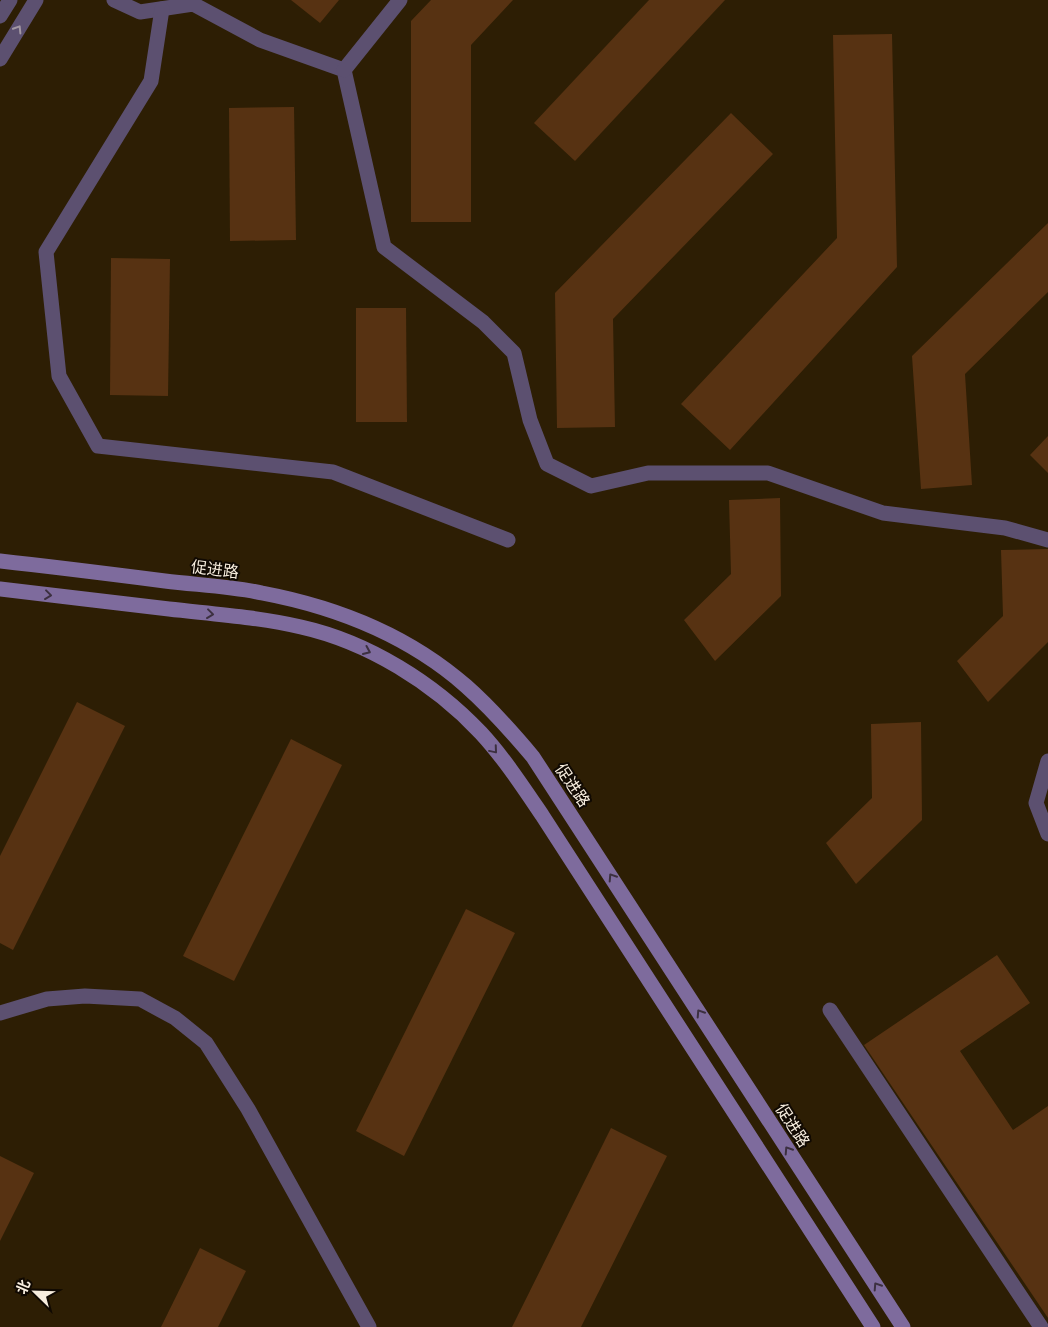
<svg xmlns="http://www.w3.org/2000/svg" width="1048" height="1327" viewBox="0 0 1048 1327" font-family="'Times New Roman','Noto Sans SC',serif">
<rect width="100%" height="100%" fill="#2d1e04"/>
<g fill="#573212">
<polygon points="291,0 339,0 320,23"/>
<polygon points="431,0 513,0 471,45 471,222 411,222 411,21"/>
<polygon points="649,0 725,0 575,161 534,123"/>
<polygon points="892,34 897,267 730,450 681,404 837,238 833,35"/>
<polygon points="294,107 296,240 230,241 229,108"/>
<polygon points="731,113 773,154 613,319 615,427 557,428 555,293"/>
<polygon points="1048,223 1048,292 965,374 972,485 921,489 912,356"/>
<polygon points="111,258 170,259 168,396 110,395"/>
<polygon points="356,308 406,308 407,422 356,422"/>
<polygon points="1048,436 1048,473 1030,455"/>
<polygon points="780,498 781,596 715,661 684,620 731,574 729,500"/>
<polygon points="1048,549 1048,642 988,702 957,661 1003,616 1001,550"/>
<polygon points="77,702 125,726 13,950 0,943 0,856"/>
<polygon points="921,722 922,820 856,884 826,843 872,798 871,724"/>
<polygon points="291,739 342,765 234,981 183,956"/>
<polygon points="466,909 515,933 404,1156 356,1131"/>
<polygon points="997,955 1030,1003 960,1051 1013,1130 1048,1106 1048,1318 864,1045"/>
<polygon points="611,1128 667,1156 581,1327 512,1327"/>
<polygon points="0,1156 34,1173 0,1241"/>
<polygon points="200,1248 246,1271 218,1327 161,1327"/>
</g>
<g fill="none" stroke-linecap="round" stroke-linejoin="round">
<polyline stroke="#5c5070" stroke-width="15" points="830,1010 1041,1327"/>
<g stroke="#5c5070" stroke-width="15">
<polyline points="114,0 140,12 193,4 260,40 344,70 384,247 483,322 514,353 530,420 547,464 591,486 648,473 768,473 883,513 1005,528 1048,540"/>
<polyline points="162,9 151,81 46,252 59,376 98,446 333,472 508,540"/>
<polyline points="0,16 10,0"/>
<polyline points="0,59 36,0"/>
<polyline points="344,70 400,0"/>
<polyline points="1048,761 1036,803 1048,834"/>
<polyline points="0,1013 47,999 85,996 140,999 175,1018 206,1043 248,1109 369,1327"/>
</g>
<g stroke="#7e6b9d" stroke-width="15">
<path d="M 0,561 C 55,567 110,574 165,581 C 197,585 230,586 262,593 C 336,607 409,636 466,686 C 491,708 512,732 533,757 L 903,1327"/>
<path d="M 0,589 C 56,596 113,602 169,609 C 213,614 258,617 301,627 C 368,642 434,683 481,733 C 504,758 523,787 542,815 L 873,1327"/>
</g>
</g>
<defs><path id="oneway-chevron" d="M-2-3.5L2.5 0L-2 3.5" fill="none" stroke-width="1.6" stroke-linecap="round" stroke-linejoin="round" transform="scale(1.25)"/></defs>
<use stroke="#a297a2" href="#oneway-chevron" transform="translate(18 29) rotate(-58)"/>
<g stroke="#3c3040">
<use href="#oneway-chevron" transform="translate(48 595) rotate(7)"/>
<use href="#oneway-chevron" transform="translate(210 614) rotate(7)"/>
<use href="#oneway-chevron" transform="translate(367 651) rotate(24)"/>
<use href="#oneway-chevron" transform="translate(494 750) rotate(50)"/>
<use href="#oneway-chevron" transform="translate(612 877) rotate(-123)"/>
<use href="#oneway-chevron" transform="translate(700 1013) rotate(-123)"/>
<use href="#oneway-chevron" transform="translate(788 1150) rotate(-123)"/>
<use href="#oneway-chevron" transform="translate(877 1286) rotate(-123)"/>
</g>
<g text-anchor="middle" stroke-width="4" stroke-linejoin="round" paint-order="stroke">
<g font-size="16" fill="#f7edde" stroke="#100902">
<text transform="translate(215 569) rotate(7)" y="6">促进路</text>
<text transform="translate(573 785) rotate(56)" y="6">促进路</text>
<text transform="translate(793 1125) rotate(57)" y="6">促进路</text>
</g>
</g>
<g transform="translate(35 1292) rotate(293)" stroke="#100902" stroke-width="4" paint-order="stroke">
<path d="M0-4L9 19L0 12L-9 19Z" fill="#f7edde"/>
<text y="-8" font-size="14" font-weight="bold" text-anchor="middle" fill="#f7edde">北</text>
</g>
</svg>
